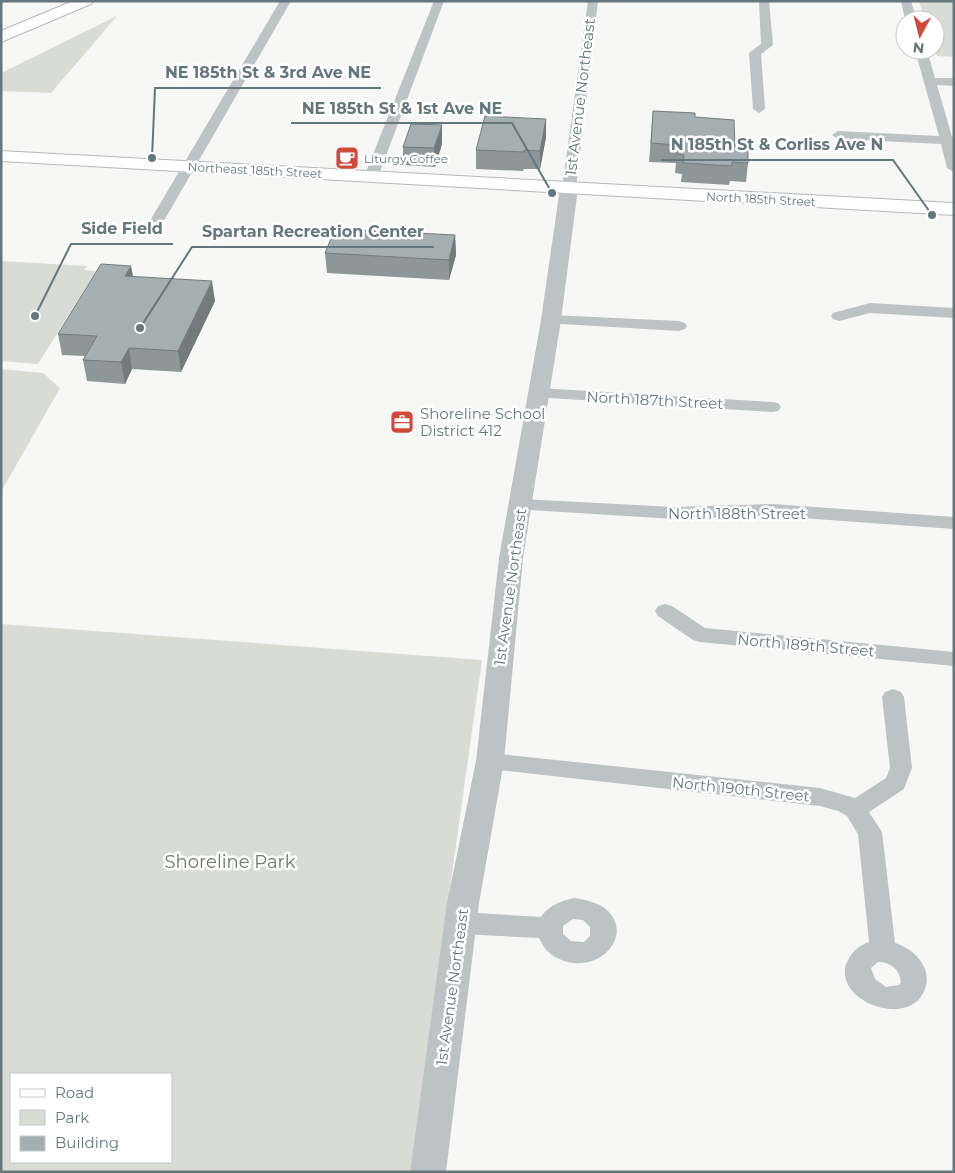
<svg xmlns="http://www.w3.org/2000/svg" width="955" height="1173" viewBox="0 0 955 1173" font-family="Montserrat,sans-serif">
  <rect width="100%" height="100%" fill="#f7f7f5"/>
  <g fill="#d8dcd4" fill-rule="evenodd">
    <polygon points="919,1 954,1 954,57 937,56 935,50 935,20 925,20"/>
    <polygon points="117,16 51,93 1,91 1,73"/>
    <polygon points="1,261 87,266 84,270 96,271 38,364 1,361"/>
    <polygon points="1,369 43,373 60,388 1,492"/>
    <path d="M1,624L482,660L410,1172H1ZM11,1074H171V1162H11Z"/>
  </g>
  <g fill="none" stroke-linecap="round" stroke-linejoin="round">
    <g stroke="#b2b8bb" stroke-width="2">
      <polygon id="secondary" points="1,151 954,203 954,215 1,161"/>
    </g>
    <g stroke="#b3b7b9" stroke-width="2">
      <polygon id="motorway" points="73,1 93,1 91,4 1,42 1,31"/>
    </g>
    <g fill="#bdc2c4" fill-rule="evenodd">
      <polygon points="280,1 291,1 165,219 163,222 153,222 151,219"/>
      <polygon points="434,1 444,1 378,177 376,180 366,180 364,177"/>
      <polygon points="588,1 598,1 576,188 569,192 562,188"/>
      <polygon points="759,1 769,1 773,45 761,54 765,109 759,113 753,109 749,53 761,44"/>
      <polygon points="901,1 911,1 917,20 905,20"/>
      <polygon points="915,50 927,50 935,78 954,78 954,86 937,85 952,137 954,137 954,172 947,168 941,144 838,139 832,135 838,131 939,136"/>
      <polygon points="870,303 954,308 954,318 870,313 839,321 833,319 831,316 833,313"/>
      <polygon points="551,315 679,321 685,323 687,326 685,329 679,331 545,323 543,320 545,317"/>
      <polygon points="539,388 772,402 778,403 781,407 778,411 772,412 533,397 531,393 533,389"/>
      <polygon points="521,499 674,507 773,504 954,517 954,529 773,516 674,519 514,509 512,505 514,501"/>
      <polygon points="665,604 672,606 705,628 954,652 954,666 700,642 693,640 658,616 655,611 658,606"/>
      <path d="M893,689L901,692L904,697L912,768L904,789L869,812L882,832L895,943C917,950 936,972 922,995C904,1025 841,1003 845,969C845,965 848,961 849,958C854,950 860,945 869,942L858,834L847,816L838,811L820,806L490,769L482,767L479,761L482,755L490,753L820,788L855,798L886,778L890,768L882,697L885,692ZM878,962C890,962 900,969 901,982L899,985L886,987L875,979L871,968Z"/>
      <path d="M574,898C585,900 598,902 607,910C634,936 600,973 564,961C551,956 545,951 539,938L461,934L452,930L448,923L452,916L461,912L541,917C549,905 561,901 574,898ZM573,919L583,920L590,927V936L584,942L571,941L563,934V926Z"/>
    </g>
    <polygon fill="#bdc2c4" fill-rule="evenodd" points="569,183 575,184 578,188 561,320 523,558 504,761 479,903 446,1172 410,1172 447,903 476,761 499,558 541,320 560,188 563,184"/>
    <use href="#secondary" fill="#fff" fill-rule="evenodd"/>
    <use href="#motorway" fill="#fff" fill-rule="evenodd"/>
  </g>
  <g fill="#8e9698">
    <polygon points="653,111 695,117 735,147 748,163 746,182 730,181 729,185 681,182 682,174 675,173 676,163 649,162"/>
    <polygon points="546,119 546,137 540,169 524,169 523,171 476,169 476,150"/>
    <polygon points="442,144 435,167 403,165 403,147"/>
    <polygon points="455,235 456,255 449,280 327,273 325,253"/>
    <polygon points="133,277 215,301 181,372 132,369 125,384 87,381 83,360 85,356 62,355 58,334"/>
  </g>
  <g fill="#747a7c">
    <polygon points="546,119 546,137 540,169 540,151"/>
    <polygon points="442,125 442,144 435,167 434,148"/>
    <polygon points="455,235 456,255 449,280 449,260"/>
    <polygon points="131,266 135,286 125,276"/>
    <polygon points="212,281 215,301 181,372 178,351"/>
    <polygon points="129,348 132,369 125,384 121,362"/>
  </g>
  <g fill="#a5aeb1" stroke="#747a7c">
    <polygon points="653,111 695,113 695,117 734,120 735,147 748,148 748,163 732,162 732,166 683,163 684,155 677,154 677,145 651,143"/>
    <polygon points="485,116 546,119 540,151 524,150 524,152 476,150"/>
    <polygon points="411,124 442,125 434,148 403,147"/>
    <polygon points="335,229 455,235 449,260 325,253"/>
    <polygon points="101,264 131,266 125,276 212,281 178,351 129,348 121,362 83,360 97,336 58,334"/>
  </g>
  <defs>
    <g id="cafe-square" transform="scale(1.25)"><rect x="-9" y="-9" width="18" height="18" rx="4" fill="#d1493b" stroke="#fff"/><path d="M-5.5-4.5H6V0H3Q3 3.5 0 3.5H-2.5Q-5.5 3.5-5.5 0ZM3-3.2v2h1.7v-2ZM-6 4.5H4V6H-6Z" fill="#fff"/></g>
    <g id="office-square" transform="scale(1.25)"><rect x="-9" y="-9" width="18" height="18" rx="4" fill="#d1493b" stroke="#fff"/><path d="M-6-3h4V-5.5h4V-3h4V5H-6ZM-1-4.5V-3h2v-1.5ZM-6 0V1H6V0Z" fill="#fff"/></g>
  </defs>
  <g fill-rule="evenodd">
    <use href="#cafe-square" x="347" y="158"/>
    <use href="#office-square" x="402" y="422"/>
  </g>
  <g text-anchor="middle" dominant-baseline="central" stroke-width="5" stroke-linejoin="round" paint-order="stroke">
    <g font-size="12" fill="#66767d" stroke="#fff" text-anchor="start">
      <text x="364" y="158">Liturgy Coffee</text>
    </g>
    <g font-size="12" fill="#66767d" stroke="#fff">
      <text transform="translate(255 170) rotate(3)">Northeast 185th Street</text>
      <text transform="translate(761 199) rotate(3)">North 185th Street</text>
    </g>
    <g font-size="15" fill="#66767d" stroke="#fff">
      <text transform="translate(580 97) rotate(-83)">1st Avenue Northeast</text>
      <text transform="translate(655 400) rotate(3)">North 187th Street</text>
      <text x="737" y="513">North 188th Street</text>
      <text transform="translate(510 587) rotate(-82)">1st Avenue Northeast</text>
      <text transform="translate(806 645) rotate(5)">North 189th Street</text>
      <text transform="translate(741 789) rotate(6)">North 190th Street</text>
      <text transform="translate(452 987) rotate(-82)">1st Avenue Northeast</text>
    </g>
    <g font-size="15" fill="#66767d" stroke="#fff" text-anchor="start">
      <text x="420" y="413">Shoreline School<tspan x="420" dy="17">District 412</tspan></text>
    </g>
    <g font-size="18" fill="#6e7a68" stroke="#fff">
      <text x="230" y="862">Shoreline Park</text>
    </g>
  </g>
  <path fill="none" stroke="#66767d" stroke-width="2" d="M152 158L155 88H381M552 193L512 123H291M932 215L893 160H661M35 316L71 244H173M140 328L192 247H434"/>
  <g fill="#66767d" stroke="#fff" stroke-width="2">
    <circle cx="152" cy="158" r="5"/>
    <circle cx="552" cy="193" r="5"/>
    <circle cx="932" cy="215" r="5"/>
    <circle cx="35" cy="316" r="5"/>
    <circle cx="140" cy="328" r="5"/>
  </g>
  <g font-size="16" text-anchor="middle" font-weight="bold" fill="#66767d" stroke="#fff" stroke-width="5" stroke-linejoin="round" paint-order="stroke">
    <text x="268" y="78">NE 185th St &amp; 3rd Ave NE</text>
    <text x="402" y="114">NE 185th St &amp; 1st Ave NE</text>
    <text x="777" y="150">N 185th St &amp; Corliss Ave N</text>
    <text x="122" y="234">Side Field</text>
    <text x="313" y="237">Spartan Recreation Center</text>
  </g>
  <rect width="955" height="1173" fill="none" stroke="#66767d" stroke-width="5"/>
  <rect x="10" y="1073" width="162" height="90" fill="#ffffff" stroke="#c2c8cb"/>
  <rect x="20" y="1089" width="25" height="8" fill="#ffffff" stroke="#c2c8cb"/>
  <text x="55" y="1098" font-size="15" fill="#66767d">Road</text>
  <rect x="20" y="1110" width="25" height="15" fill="#d8dcd4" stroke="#c2c8cb"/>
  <text x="55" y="1123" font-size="15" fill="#66767d">Park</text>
  <rect x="20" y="1136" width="25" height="15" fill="#a5aeb1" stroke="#c2c8cb"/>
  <text x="55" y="1148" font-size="15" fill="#66767d">Building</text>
  <g transform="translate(920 35) rotate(187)"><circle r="24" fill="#ffffff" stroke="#c2c8cb"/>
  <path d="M0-4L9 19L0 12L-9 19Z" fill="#d1493b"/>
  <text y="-8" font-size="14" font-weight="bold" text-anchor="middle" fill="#66767d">N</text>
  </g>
</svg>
